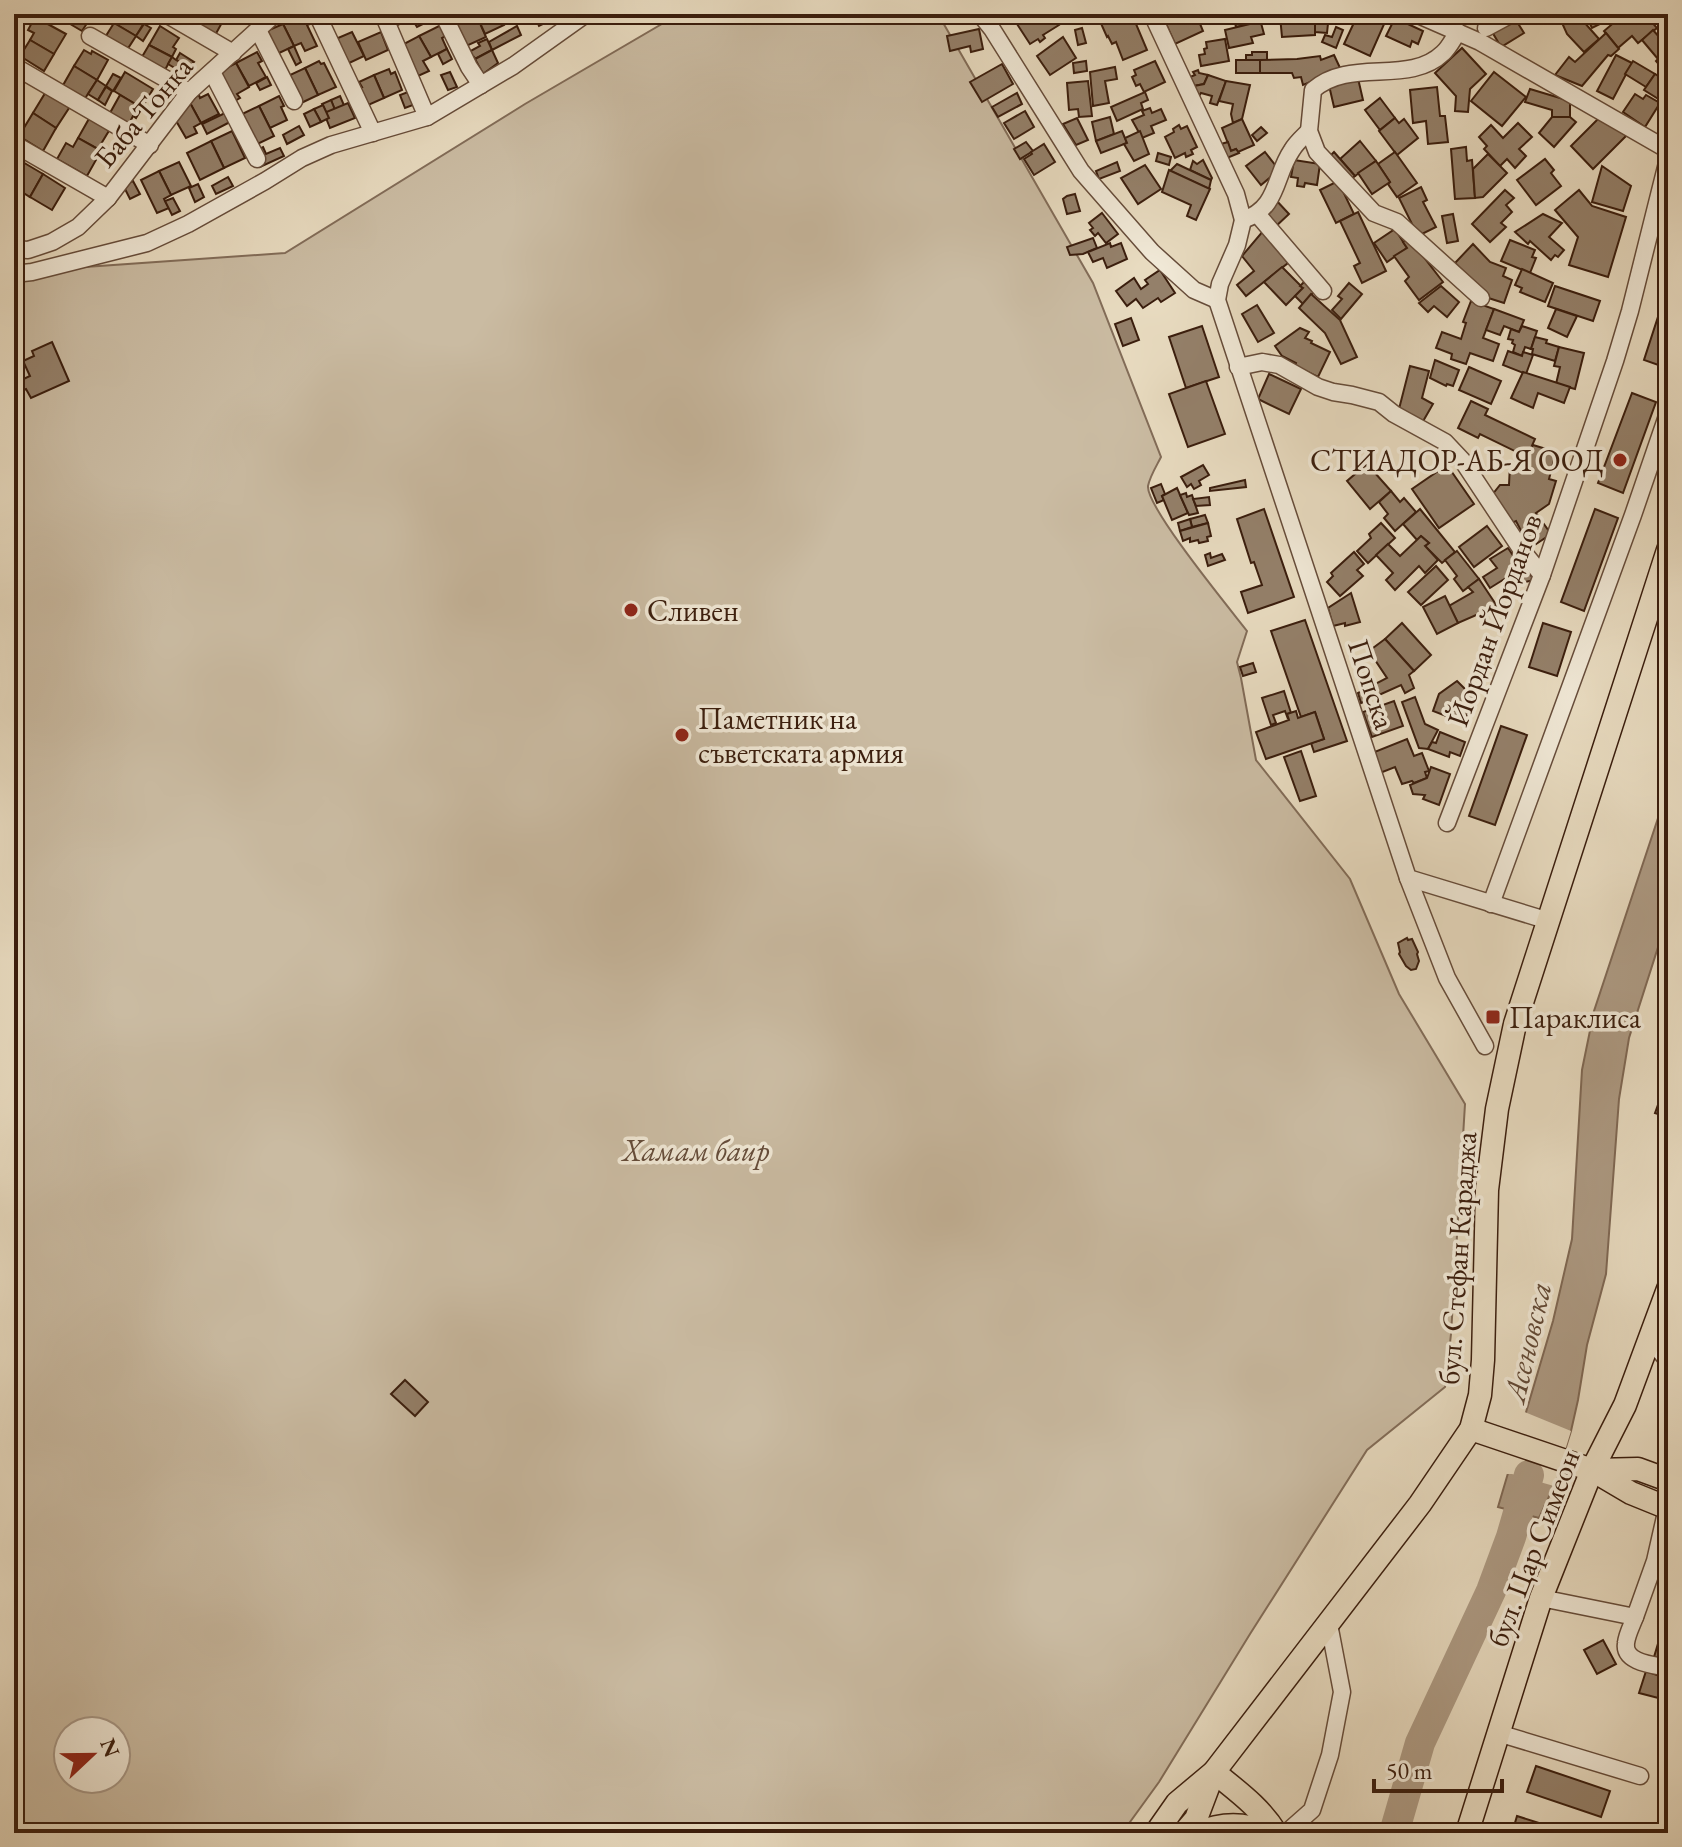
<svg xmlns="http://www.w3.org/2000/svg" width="1682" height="1847" viewBox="0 0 1682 1847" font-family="'EB Garamond',serif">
  <rect width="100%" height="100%" fill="#e8dbc0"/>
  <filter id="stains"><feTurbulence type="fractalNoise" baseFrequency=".0025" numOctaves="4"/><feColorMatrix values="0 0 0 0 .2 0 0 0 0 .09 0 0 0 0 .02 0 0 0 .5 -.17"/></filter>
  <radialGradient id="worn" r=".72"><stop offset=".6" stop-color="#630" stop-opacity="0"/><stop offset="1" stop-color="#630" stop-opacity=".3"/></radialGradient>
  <path fill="#cabba2" stroke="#826c58" stroke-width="2" fill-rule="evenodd" d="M679,14H938L1093,283L1161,457C1157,465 1150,476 1148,486C1146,507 1230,609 1247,631L1237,662L1241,678L1256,760L1350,879L1399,994L1465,1104L1451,1334L1445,1387L1367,1450L1250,1634L1159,1782L1122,1833H14V272L285,253L525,104ZM68,1731H116V1779H68Z"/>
  <polygon fill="#ad9a83" stroke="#7f6854" stroke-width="2" points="1668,788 1668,916 1629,1038 1619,1099 1606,1274 1587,1345 1578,1400 1571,1431 1554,1486 1539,1518 1498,1507 1553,1321 1572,1239 1582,1070 1594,1011"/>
  <polygon fill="#e8dbc0" points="1522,1411 1571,1431 1554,1486 1512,1474 1503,1474"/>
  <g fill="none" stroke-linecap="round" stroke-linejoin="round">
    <polyline stroke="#ad9a83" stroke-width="30" points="1394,1833 1420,1743 1491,1591 1511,1537 1529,1475"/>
  </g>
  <g fill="#94806a" stroke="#3a1d0d" stroke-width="2">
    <polygon points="59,14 93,14 82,31 60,18 62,15"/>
    <polygon points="119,14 141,14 147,18 136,36 114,23"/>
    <polygon points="179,14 215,14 224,19 213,39"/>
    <polygon points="299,14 305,14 310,24 307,25 317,46 305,51 301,43 294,46 283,24"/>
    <polygon points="387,14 409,14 411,19 393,27"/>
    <polygon points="409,14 431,14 433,19 417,27"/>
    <polygon points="467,14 476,14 486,37 464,47 452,21"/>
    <polygon points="476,14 499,14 504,25 485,34"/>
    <polygon points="534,14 563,14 539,26"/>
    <polygon points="1026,14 1052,14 1059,25 1043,35 1045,38 1040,42 1038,39 1030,44 1017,24 1024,19 1022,16"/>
    <polygon points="1099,14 1136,14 1140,22 1136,24 1147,50 1123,60 1116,42 1112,44 1108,36 1107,37 1099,19 1101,18"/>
    <polygon points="1187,14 1196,14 1203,31 1175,44 1166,24"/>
    <polygon points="1233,14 1274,14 1275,20 1236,27"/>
    <polygon points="1285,14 1315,14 1315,35 1282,37 1280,16 1285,16"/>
    <polygon points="1315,14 1329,14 1327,33 1315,32"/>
    <polygon points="1358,14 1367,14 1385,22 1370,56 1344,44"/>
    <polygon points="1558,14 1580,14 1583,21 1599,39 1584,52 1567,34"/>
    <polygon points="1585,14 1620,14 1592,28"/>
    <polygon points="1624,14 1645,14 1657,28 1638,43 1632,36 1618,48 1604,31"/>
    <polygon points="35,17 66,34 54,54 30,40 34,33 28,30"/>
    <polygon points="1514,17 1524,33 1501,47 1491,30"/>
    <polygon points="1395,18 1423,31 1418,44 1412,41 1410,47 1386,36"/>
    <polygon points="114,23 136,36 125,53 104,39"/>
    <polygon points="1254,23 1261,23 1264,34 1251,37 1253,43 1229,48 1225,30"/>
    <polygon points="144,24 151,28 143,41 136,36"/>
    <polygon points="283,24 294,46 277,54 262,33"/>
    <polygon points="441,25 446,36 442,38 447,49 431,57 419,36"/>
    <polygon points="160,26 179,38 173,47 176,49 172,57 149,45"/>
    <polygon points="517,26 521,35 492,50 489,42"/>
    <polygon points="1336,27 1343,30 1336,48 1322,42 1325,35 1332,37"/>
    <polygon points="1082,28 1086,43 1078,45 1075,30"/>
    <polygon points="979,29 983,49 971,52 970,46 950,51 947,36"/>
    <polygon points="1653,30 1668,47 1667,74 1656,61 1658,59 1642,40"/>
    <polygon points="352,32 364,56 345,65 331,41"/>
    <polygon points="381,32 388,50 366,60 358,42"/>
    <polygon points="1606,33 1619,49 1611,56 1608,55 1582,86 1555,75 1569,57 1575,62"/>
    <polygon points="419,36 431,57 423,61 429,71 418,76 407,54 400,46"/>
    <polygon points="1063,37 1076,58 1050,75 1037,56"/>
    <polygon points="487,39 492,50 475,59 474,57 470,59 467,53 480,46 478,43"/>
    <polygon points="1225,39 1229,61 1201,66 1199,55 1205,54 1204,49 1207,48 1206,42"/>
    <polygon points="30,40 54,54 44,71 20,56"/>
    <polygon points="149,45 172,57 159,81 136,67"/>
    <polygon points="294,46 301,62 296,65 288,49"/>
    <polygon points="1462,48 1486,74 1470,89 1468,112 1455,111 1456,96 1435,73"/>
    <polygon points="447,49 452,59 443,64 438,54"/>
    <polygon points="84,50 91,54 92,51 108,60 97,80 74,66"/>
    <polygon points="492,50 498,63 483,74 475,59"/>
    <polygon points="257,52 262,61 258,63 266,77 249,86 236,63"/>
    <polygon points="1252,52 1267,52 1267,60 1246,60 1246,55 1252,55"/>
    <polygon points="180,53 194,62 189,67 176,60"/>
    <polygon points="1334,55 1341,70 1303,85 1301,77 1294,78 1292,73 1260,73 1260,60 1297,59 1320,56 1321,60"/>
    <polygon points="1616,55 1632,63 1613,99 1597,91"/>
    <polygon points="172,57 176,60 189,67 183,73 168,64"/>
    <rect x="1236" y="60" width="24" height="13"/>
    <polygon points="319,61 321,64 324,63 336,87 318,95 305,68"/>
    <polygon points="1086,61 1087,71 1074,73 1073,63"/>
    <polygon points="1155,61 1165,82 1144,92 1140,84 1136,86 1132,77 1136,75 1134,70"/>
    <polygon points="1633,61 1655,74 1646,87 1625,74"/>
    <polygon points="236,63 249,87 237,94 240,98 233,102 215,74"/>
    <polygon points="1002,64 1013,84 982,102 970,82"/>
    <polygon points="74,66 97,80 84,100 62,87"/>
    <polygon points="1115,67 1117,79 1105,81 1109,103 1093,106 1090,72"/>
    <polygon points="305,68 318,95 299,104 290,75"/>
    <polygon points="389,69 391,74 395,72 402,90 384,98 374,75"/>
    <polygon points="1198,70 1199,73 1208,75 1204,84 1194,86 1190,77 1195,75 1193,72"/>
    <polygon points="125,72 153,89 142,108 114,91"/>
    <polygon points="450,72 457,87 448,90 441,75"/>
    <polygon points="1494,72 1526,97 1502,126 1471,101"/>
    <polygon points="113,74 121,78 113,91 106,86"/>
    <polygon points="1357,74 1363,100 1334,107 1328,81"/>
    <polygon points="1655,74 1668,82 1668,105 1644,90"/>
    <polygon points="374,75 384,98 366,106 358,88 362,87 359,82"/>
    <polygon points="1208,75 1226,81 1217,105 1210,103 1212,96 1201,93 1199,96 1194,86 1204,84"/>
    <polygon points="267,77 271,85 260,90 256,83"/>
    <polygon points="97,80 106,86 98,100 88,94"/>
    <polygon points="1088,81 1092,116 1079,117 1078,109 1069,110 1067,83"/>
    <polygon points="1226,81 1250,85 1242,119 1233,123 1231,114 1233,104 1219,101"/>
    <polygon points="106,87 112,91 105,105 98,100"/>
    <polygon points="1437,87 1440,116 1445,116 1448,142 1428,144 1426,121 1413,123 1410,90"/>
    <polygon points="1530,89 1570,101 1570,117 1552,117 1552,110 1525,102"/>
    <polygon points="47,90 71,105 56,128 33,113"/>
    <polygon points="408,92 413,105 405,108 400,95"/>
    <polygon points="1145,92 1148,100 1141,103 1143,109 1117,121 1111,107"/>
    <polygon points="1017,93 1022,104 998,117 992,107"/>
    <polygon points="208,94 219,114 201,123 189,101 199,95 200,98"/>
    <polygon points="1635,94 1643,99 1646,95 1660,103 1645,127 1623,112"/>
    <polygon points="120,95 142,108 136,118 133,116 129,124 110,113"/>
    <polygon points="279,96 284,106 281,107 287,120 270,128 259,106"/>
    <polygon points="340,96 346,110 337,115 331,100"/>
    <polygon points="1380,98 1395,118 1380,130 1365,110"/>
    <polygon points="331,100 337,115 329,118 322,104"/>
    <polygon points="189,101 201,123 194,127 197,133 186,138 175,119"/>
    <polygon points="348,103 355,118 330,128 324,113"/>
    <polygon points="323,105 329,118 321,122 314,109"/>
    <polygon points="259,106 274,136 253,146 238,116"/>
    <polygon points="1150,108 1152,113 1161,109 1166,120 1151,126 1154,133 1142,138 1132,120 1144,115 1142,111"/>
    <polygon points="314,109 321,122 310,127 304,114"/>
    <polygon points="1025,111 1034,127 1014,139 1004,123"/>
    <polygon points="33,113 56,128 43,151 19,136"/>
    <polygon points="225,113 230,122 207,134 202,124"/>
    <polygon points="90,117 110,129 98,149 78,138"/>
    <polygon points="1110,117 1114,134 1096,141 1092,122"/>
    <polygon points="1552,117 1570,117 1576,122 1554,147 1539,133"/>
    <polygon points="1077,118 1088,140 1076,145 1063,124"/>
    <polygon points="1395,118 1399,123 1404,119 1418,138 1397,155 1379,131"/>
    <polygon points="1242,119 1254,145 1238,152 1236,149 1231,151 1222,128"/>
    <polygon points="1598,119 1628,134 1593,169 1571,146"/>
    <polygon points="1518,123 1532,137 1519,149 1526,156 1515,168 1507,159 1500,166 1484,149 1487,146 1479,137 1491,125 1503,138"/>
    <polygon points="1179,125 1181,129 1187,126 1197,147 1191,150 1193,154 1186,157 1185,153 1175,158 1165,137 1174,132 1173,129"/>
    <polygon points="299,126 304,135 287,144 283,135"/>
    <polygon points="1261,127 1267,133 1257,141 1252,135"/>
    <polygon points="232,131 245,158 224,168 211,141"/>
    <polygon points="1122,131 1127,143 1101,153 1096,141"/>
    <polygon points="1140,131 1149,154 1134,161 1124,144 1127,143 1125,138"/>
    <polygon points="78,138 101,151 87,176 57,159 66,143 73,147"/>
    <polygon points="211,141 224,168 200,180 187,153"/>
    <polygon points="1360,141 1376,161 1355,176 1340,159"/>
    <polygon points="1026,142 1033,151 1020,159 1014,149"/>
    <polygon points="1228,142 1231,151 1236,149 1239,153 1227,158 1221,144"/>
    <polygon points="1044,144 1055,162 1034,175 1024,159 1032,154 1031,152"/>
    <polygon points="263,147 266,154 280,148 284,156 260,167 253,152"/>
    <polygon points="1466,147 1467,161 1472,160 1475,198 1455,199 1451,149"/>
    <polygon points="1265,152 1279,170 1261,185 1246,166"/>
    <polygon points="1334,152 1355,176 1347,182 1327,159"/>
    <polygon points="1395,152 1417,183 1397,197 1388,184 1390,182 1378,164"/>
    <polygon points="1158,153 1171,157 1169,165 1156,161"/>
    <polygon points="1488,154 1507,173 1483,197 1475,198 1473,169"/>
    <polygon points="1545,159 1554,170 1551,173 1561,186 1536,205 1517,180"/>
    <polygon points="1203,160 1212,178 1211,180 1190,170 1193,161 1197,164"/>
    <polygon points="1294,160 1320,164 1317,185 1305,183 1304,187 1297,186 1298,178 1291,177"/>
    <polygon points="21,161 43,174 30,197 14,187 14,173"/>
    <polygon points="1376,161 1390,182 1372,194 1358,173"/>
    <polygon points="179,162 191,186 171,195 159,171"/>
    <polygon points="1117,162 1120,171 1099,179 1096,171"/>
    <polygon points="1177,164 1211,180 1209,189 1170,171"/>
    <polygon points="1145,165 1161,189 1138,204 1121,178"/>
    <polygon points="1602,166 1631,186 1623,211 1592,202"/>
    <polygon points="1169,170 1210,189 1196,220 1187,216 1191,205 1162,192"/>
    <polygon points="159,171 171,195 164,199 169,208 157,213 141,180"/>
    <polygon points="43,174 65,188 52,210 30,197"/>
    <polygon points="228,177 233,186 216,194 212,186"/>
    <polygon points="133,181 140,194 130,199 123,185"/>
    <polygon points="1338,181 1354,214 1336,223 1320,190"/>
    <polygon points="198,184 204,197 195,202 189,188"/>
    <polygon points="1421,187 1427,200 1423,202 1436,227 1418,236 1399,198"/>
    <polygon points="1505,190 1514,198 1506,205 1512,212 1501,223 1506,227 1490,242 1472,224"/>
    <polygon points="1579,190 1592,206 1626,217 1608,277 1569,265 1578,237 1555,210"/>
    <polygon points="1075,194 1080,211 1067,214 1063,199 1067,196"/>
    <polygon points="173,198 180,211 172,215 165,201"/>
    <polygon points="1275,199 1289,214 1274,228 1264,218"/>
    <polygon points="1358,212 1386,271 1362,283 1354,266 1360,263 1340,221"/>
    <polygon points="1102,213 1118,234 1106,243 1098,233 1095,236 1090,230 1093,228 1089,223"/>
    <polygon points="1453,214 1458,241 1447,243 1442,216"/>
    <polygon points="1543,214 1562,223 1549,237 1564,250 1558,257 1555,255 1551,260 1530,241 1528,244 1515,232"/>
    <polygon points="1395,229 1407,248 1387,262 1374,243"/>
    <polygon points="1263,231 1288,263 1246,296 1237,285 1254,271 1242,256"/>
    <polygon points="1093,238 1097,248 1083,254 1070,255 1067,247"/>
    <polygon points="1409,238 1443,282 1419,300 1405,281 1409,277 1394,256 1407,248 1403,242"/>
    <polygon points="1510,240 1535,250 1532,257 1536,258 1530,273 1501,261"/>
    <polygon points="1668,242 1668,274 1659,271"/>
    <polygon points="1110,243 1111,247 1121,243 1127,259 1107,268 1103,258 1093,262 1088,252"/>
    <polygon points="1473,244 1490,262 1506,268 1503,276 1512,280 1504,303 1479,295 1481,289 1455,263"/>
    <polygon points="1282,267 1303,288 1286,305 1264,282"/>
    <polygon points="1522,269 1553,283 1545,302 1520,292 1522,288 1515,285"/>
    <polygon points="1160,270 1175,293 1161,302 1158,298 1143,308 1136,299 1127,306 1116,291 1134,278 1141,289 1148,284 1145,280"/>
    <polygon points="1304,282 1314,292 1303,304 1295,296 1303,288 1300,286"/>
    <polygon points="1349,283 1362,294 1341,319 1332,310 1342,299 1338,296"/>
    <polygon points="1441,286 1459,302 1447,317 1434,306 1428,312 1419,303"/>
    <polygon points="1555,286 1600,301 1593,321 1548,306"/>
    <polygon points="1668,286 1668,356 1664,367 1644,360"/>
    <polygon points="1311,294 1340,320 1357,357 1341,364 1325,333 1299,308"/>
    <polygon points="1471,301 1494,309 1483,338 1499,344 1493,361 1470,353 1466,364 1451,359 1452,354 1436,348 1442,332 1461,339 1466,323 1463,322"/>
    <polygon points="1257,305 1274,333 1258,342 1242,314"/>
    <polygon points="1494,309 1524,320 1519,332 1504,326 1500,335 1486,330"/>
    <polygon points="1556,309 1577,316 1567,337 1548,328"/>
    <polygon points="1131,318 1139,340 1123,346 1115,324"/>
    <polygon points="1202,326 1219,377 1186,388 1169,337"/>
    <polygon points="1522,326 1537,331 1531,349 1525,347 1522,356 1513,352 1515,345 1512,343 1513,340 1508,339 1511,329 1519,332"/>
    <polygon points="1300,328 1309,332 1305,338 1312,341 1311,343 1330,352 1318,377 1295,366 1296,363 1282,356 1275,346"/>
    <polygon points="1535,337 1547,340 1546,343 1559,347 1555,361 1532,354 1533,349 1531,349"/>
    <polygon points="52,342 69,381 31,398 26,389 21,391 17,382 30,376 23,361 34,356 32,351"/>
    <polygon points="1559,347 1584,353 1575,389 1556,384 1560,367 1554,366"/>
    <polygon points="1508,351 1522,356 1523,352 1533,355 1526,374 1503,365"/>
    <polygon points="1435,360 1459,370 1453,386 1447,384 1446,386 1430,378"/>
    <polygon points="1410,366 1429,371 1422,398 1433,404 1422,423 1399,409"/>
    <polygon points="1469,367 1501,381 1491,404 1459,390"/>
    <polygon points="1523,372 1570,387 1564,403 1538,393 1533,408 1511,398"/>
    <polygon points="1269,374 1301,389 1289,414 1258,399"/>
    <polygon points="1206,381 1225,434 1188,447 1169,394"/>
    <polygon points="1632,393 1656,402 1623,493 1598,483"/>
    <polygon points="1471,401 1488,409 1485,415 1535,439 1527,457 1480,434 1478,438 1458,428"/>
    <polygon points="1533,445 1556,452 1549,479 1556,481 1549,504 1536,513 1551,534 1530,548 1516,521 1512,523 1492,495 1500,485 1509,485 1510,464 1517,466 1522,455 1527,457"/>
    <polygon points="1367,464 1391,491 1370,509 1347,481"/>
    <polygon points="1203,465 1209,475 1199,481 1201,485 1194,489 1191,484 1187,487 1181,477"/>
    <polygon points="1447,465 1474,504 1439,528 1412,489"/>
    <polygon points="1245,480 1246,487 1210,491 1210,488"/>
    <polygon points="1161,484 1165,494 1162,496 1164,500 1157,503 1151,488"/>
    <polygon points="1177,488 1188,513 1172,520 1162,496"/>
    <polygon points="1391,491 1400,502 1404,498 1416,512 1395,531 1384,518 1388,514 1379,502"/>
    <polygon points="1186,493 1187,497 1192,495 1198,513 1189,515 1180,495"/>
    <polygon points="1209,497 1210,505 1196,506 1193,499"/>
    <polygon points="1264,509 1294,597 1248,613 1241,592 1262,585 1254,562 1251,563 1237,519"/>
    <polygon points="1420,509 1455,552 1442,563 1425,546 1429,543 1421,536 1417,540 1403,524"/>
    <polygon points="1595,509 1618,518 1584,611 1561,602"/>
    <polygon points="1205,515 1208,523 1192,527 1190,519"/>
    <polygon points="1190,519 1192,527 1180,531 1178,523"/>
    <polygon points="1208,523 1211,536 1207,537 1208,541 1199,543 1198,540 1190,542 1190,538 1183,541 1180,531"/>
    <polygon points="1381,523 1395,538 1368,563 1357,551 1371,538 1369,534"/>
    <polygon points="1487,526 1502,546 1474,567 1459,547"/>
    <polygon points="1421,536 1429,543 1425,546 1438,560 1425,573 1419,566 1395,590 1386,580 1393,573 1376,555 1388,544 1400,556"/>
    <polygon points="1508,548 1512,554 1515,551 1534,580 1511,585 1506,578 1490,588 1483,577 1497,568 1490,559"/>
    <polygon points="1457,551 1479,579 1463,591 1454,579 1457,576 1445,560"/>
    <polygon points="1354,552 1364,564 1357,570 1363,576 1340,596 1327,582 1333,576 1331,573"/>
    <polygon points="1210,553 1211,558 1222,554 1225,560 1208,566 1205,555"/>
    <polygon points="1436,566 1448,580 1421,605 1408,592"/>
    <polygon points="1479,579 1497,606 1458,623 1449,606 1473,592 1468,587"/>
    <polygon points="1351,593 1360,622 1345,626 1345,623 1333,626 1328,608"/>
    <polygon points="1445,596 1458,623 1437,634 1423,607"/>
    <polygon points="1305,620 1347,741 1314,752 1311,743 1324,739 1315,712 1301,717 1271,631"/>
    <polygon points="1402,623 1431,655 1414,671 1385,639"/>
    <polygon points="1543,623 1571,632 1557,676 1529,667"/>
    <polygon points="1385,639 1414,671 1409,675 1414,688 1405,693 1401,685 1361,703 1358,693 1387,678 1369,651"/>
    <polygon points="1253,663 1256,672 1243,676 1240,667"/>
    <polygon points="1457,681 1474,698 1464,723 1433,711 1439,694"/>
    <polygon points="1284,691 1291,713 1287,714 1288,719 1285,711 1273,715 1276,723 1271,725 1262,698"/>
    <polygon points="1415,697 1425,724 1438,730 1428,749 1419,748 1402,702"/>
    <polygon points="1394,701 1403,726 1372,737 1363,712"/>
    <polygon points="1296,711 1298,718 1315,712 1324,739 1266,759 1256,732 1289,720 1287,714"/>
    <polygon points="1501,726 1527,735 1495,825 1469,816"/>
    <polygon points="1440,732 1465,742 1460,756 1450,752 1449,757 1428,749 1432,742 1436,743"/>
    <polygon points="1407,739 1414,756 1422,753 1429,771 1425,772 1427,778 1414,783 1412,781 1402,784 1395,767 1380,773 1372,753"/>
    <polygon points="1301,751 1316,796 1300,801 1284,757"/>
    <polygon points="1431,767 1450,774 1439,805 1423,799 1425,795 1413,794 1410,785 1427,778"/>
    <polygon points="1407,938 1408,940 1412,939 1418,952 1417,954 1419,961 1416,969 1411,970 1406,966 1399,954 1400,952 1398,943"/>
    <polygon points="1663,1091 1668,1093 1668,1117 1655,1113"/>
    <polygon points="405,1380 428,1402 415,1416 391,1394"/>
    <polygon points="1668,1610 1668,1661 1654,1657"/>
    <polygon points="1603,1640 1616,1664 1597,1674 1584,1650"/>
    <polygon points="1646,1671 1668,1679 1666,1700 1639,1693"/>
    <polygon points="1536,1766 1610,1791 1601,1817 1527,1792"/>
    <polygon points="1517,1816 1542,1824 1540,1833 1512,1833"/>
  </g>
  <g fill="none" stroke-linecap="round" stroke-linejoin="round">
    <g stroke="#664c3a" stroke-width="19">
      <g id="minor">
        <polyline points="166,14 233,53"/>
        <polyline points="317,14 373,133"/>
        <polyline points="383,14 427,117"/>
        <polyline points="443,14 469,67 481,85"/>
        <polyline points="980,14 992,29 1081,171 1152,252 1194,290 1217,300"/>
        <polyline points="1152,14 1236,194 1243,220 1237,245 1220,284 1217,300 1408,878 1549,921"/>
        <polyline points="1416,14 1480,42 1668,150"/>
        <polyline points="1486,28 1512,14"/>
        <polyline points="258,30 294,101"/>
        <path d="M1458,32C1453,39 1449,48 1443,53C1409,86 1350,57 1313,90L1309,131L1317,152L1374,213L1397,222L1481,298"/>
        <polyline points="90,36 189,92"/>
        <polyline points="14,66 150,145"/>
        <polyline points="212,72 257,159"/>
        <polyline points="14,144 108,198"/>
        <polyline points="1258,215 1323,291"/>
        <path d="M1243,220C1279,208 1274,176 1292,150C1296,143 1303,137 1309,131"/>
        <polyline points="14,249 28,250 52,242 78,227 108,198 189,92 275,14"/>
        <polyline points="14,274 32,272 147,243 188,224 265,181 302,158 331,145 427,117 513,66 586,14"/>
        <polyline points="1238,367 1262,362 1279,365 1318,387 1333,392 1352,395 1379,402 1394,414 1445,442 1462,460 1521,549 1542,575"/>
        <polyline points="1447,823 1542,575 1615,361 1630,311 1668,159"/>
        <polyline points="1408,878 1447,978 1485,1046"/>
        <polyline points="1491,904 1633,515 1668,413"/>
        <polyline points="1650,1339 1668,1361"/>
        <polyline points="1541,1598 1635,1617 1655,1561 1667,1508"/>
        <path d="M1635,1617C1632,1625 1627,1634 1626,1643C1623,1663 1654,1665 1668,1668"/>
        <polyline points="1498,1733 1640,1776"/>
        <polyline points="1286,1833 1312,1810 1330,1755 1342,1692 1329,1624"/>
      </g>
    </g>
    <g stroke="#3a1d0d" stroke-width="25">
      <g id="major">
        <polyline points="1471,1429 1592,1470 1631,1493 1668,1508"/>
        <polyline points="1594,1470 1638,1469 1668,1480"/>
        <path d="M1214,1772C1237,1791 1260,1807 1276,1833"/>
        <polyline points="1156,1833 1177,1803 1214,1772 1420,1504 1471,1429 1480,1395 1483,1360 1487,1190 1497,1109 1515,1024 1668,550"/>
        <polyline points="1184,1833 1196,1819 1213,1774"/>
        <path d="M1197,1833C1221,1823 1244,1822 1267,1833"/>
        <polyline points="1467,1833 1541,1598 1592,1470 1625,1405 1668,1289"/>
      </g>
    </g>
    <use href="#minor" stroke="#f0e8d6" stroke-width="16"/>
    <use href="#major" stroke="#e8dbc0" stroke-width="22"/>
  </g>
  <g fill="#8f2418" stroke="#f0e8d6" stroke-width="3">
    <circle cx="1620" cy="460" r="8"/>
    <circle cx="631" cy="610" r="8"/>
    <circle cx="682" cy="735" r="8"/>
    <rect x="1485" y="1009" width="16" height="16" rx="4"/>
  </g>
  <g text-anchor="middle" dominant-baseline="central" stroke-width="7" stroke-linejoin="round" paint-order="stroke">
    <g font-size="30" fill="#3a1d0d" stroke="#f0e8d6">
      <text transform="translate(143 112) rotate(-50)">Баба Тонка</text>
      <text transform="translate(1494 620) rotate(-70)">Йордан Йорданов</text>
      <text transform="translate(1372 684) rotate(72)">Попска</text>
      <text transform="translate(1457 1258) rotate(-86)">бул. Стефан Караджа</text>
      <text transform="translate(1533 1548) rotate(-69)">бул. Цар Симеон</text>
    </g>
    <g font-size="30" fill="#3a1d0d" stroke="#f0e8d6" text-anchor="start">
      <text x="1604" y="460" text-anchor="end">СТИАДОР-АБ-Я ООД</text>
      <text x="647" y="610">Сливен</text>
      <text x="698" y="718">Паметник на<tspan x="698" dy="34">съветската армия</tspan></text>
      <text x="1509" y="1017">Параклиса</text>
    </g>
    <g font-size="30" font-style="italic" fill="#654c3a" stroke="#f0e8d6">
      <text x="696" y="1150">Хамам баир</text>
    </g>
    <g font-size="32" font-style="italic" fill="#624936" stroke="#f0e8d6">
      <text transform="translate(1527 1342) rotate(-77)">Асеновска</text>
    </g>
  </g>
  <rect width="1682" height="1847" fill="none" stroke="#e8dbc0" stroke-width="48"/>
  <rect x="16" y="16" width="1650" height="1815" fill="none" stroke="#3a1d0d" stroke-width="4"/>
  <rect x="24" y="24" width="1634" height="1799" fill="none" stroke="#3a1d0d" stroke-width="2"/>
  <g transform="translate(92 1755) rotate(68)"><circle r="38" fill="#f0e8d6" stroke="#a79786" stroke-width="2"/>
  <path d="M0-6L14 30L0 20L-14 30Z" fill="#8f2418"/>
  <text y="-12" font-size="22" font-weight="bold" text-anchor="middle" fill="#3a1d0d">N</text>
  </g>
  <path d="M1374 1779v12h128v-12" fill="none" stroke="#3a1d0d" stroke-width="4"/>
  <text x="1386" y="1779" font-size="24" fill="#3a1d0d" stroke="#f0e8d6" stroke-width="6" paint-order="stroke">50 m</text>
  <rect width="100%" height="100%" filter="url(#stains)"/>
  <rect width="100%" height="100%" fill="url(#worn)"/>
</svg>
